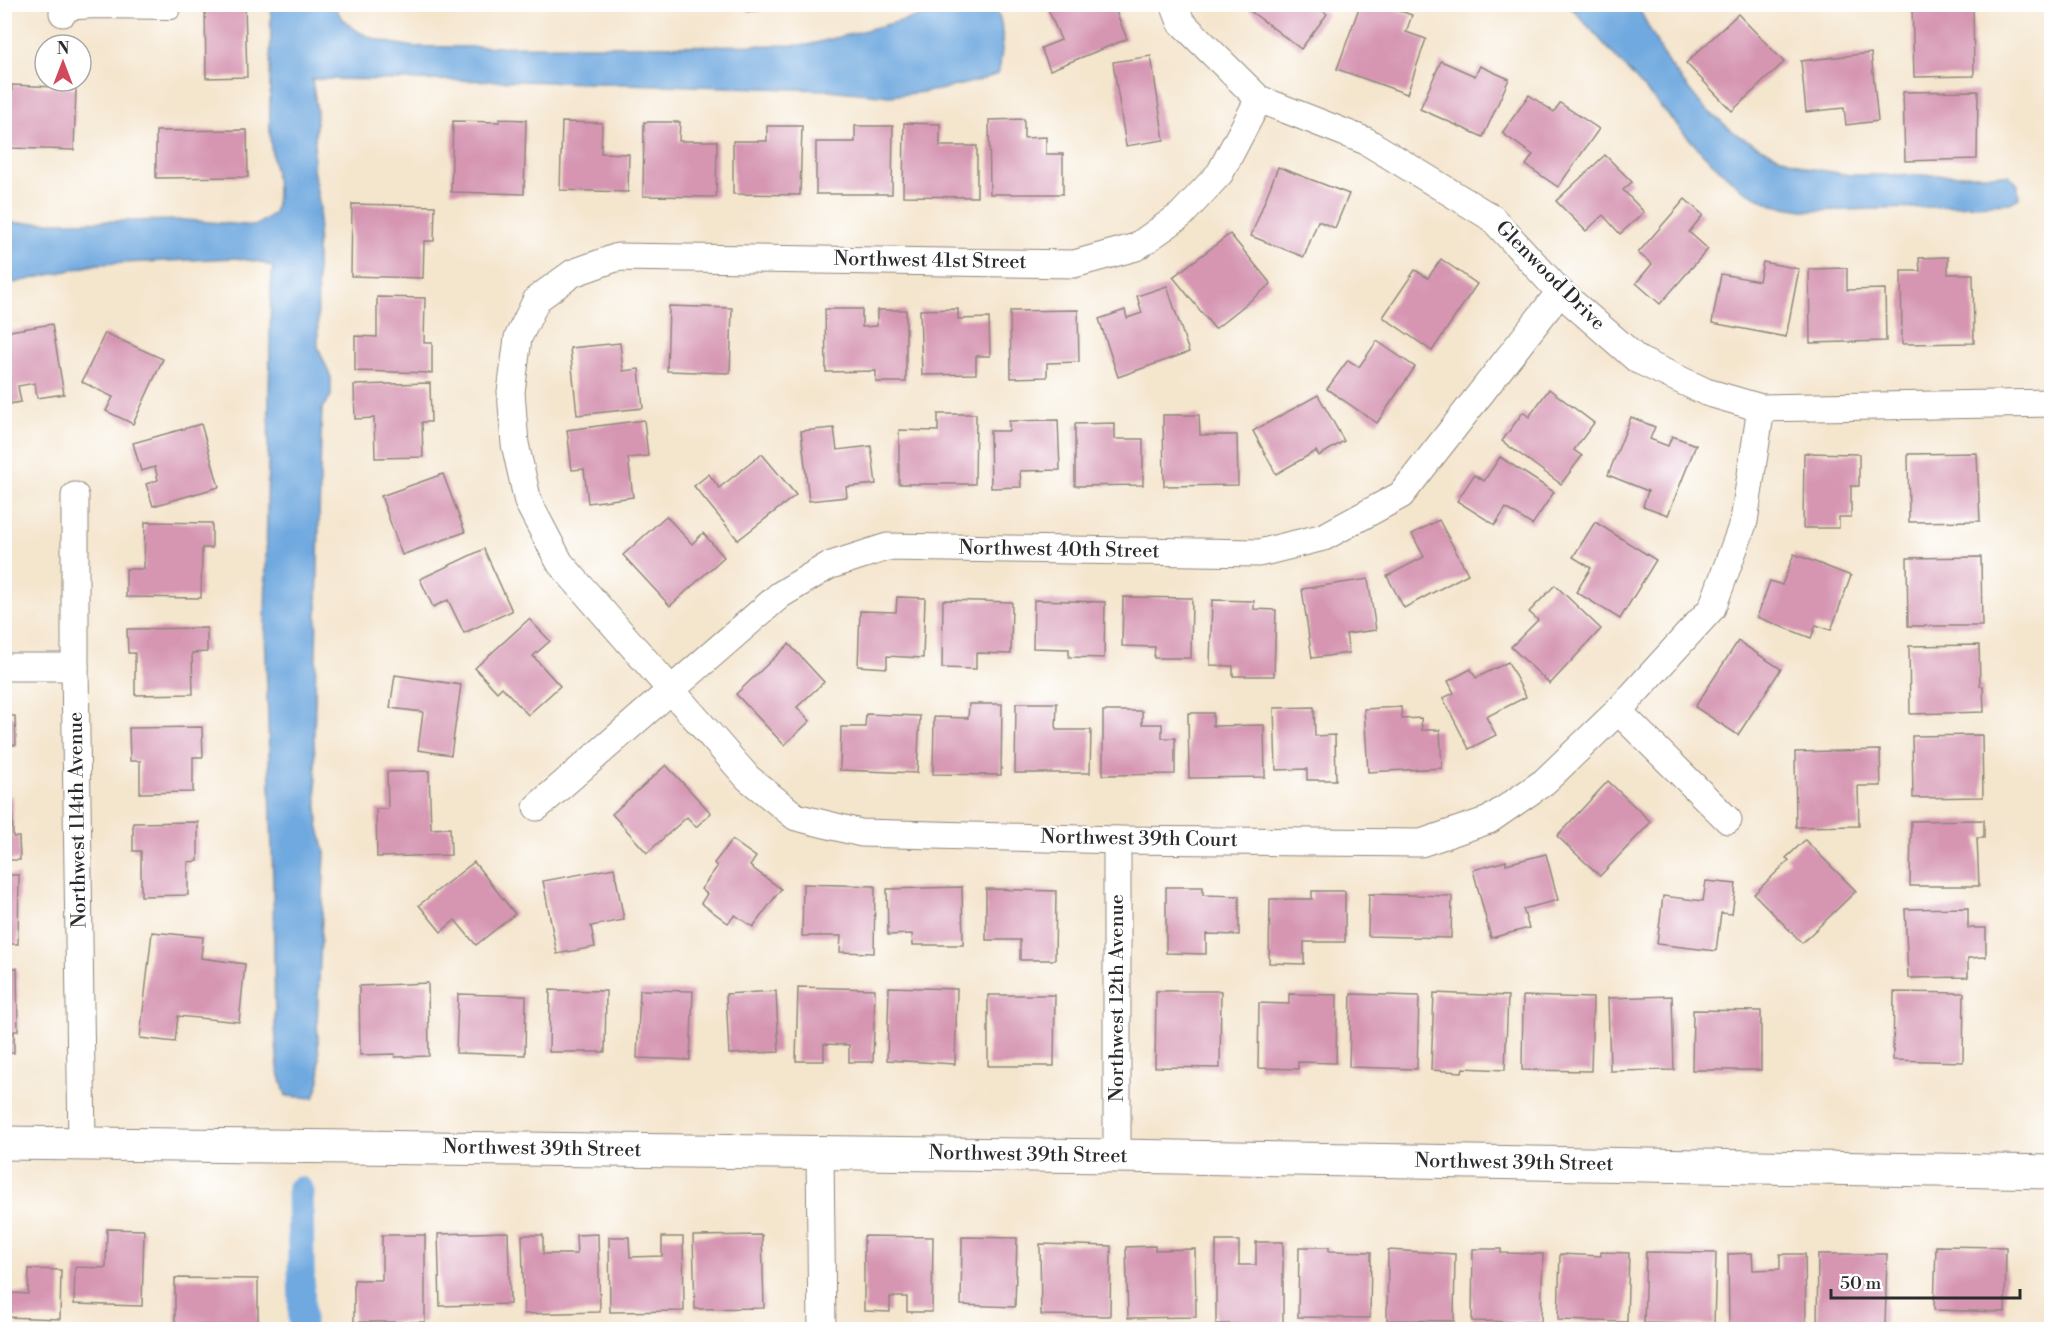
<svg xmlns="http://www.w3.org/2000/svg" width="2056" height="1334" viewBox="0 0 2056 1334" font-family="'Libre Bodoni',serif">
  <rect width="100%" height="100%" fill="#fff"/>
  <filter id="ink" filterUnits="userSpaceOnUse"><feTurbulence type="fractalNoise" baseFrequency=".0167" numOctaves="2"/><feDisplacementMap in="SourceGraphic" scale="12" xChannelSelector="R" yChannelSelector="G"/><feConvolveMatrix kernelMatrix="1 2 1 2 8 2 1 2 1" color-interpolation-filters="sRGB"/></filter>
  <filter id="wash" filterUnits="userSpaceOnUse"><feTurbulence type="fractalNoise" baseFrequency=".008" numOctaves="4" result="noise"/><feDisplacementMap in="SourceGraphic" scale="24" xChannelSelector="R" yChannelSelector="G"/><feGaussianBlur stdDeviation="1.35" result="paint"/><feColorMatrix in="noise" values="0 0 0 0 0 0 0 0 0 0 0 0 0 0 0 0 0 1.4 0 .05"/><feComposite in="paint" operator="in"/></filter>
  <g filter="url(#wash)">
    <rect width="100%" height="100%" fill="#f4e5cd"/>
    <g fill="#6fa9df" stroke="#4d6a85" stroke-width="1.5">
      <path d="M271,5H334C349,37 384,43 416,47L808,45L963,5C973,4 984,3 993,8C1007,17 1002,59 998,74L977,81L939,90L890,96L828,90L521,81L312,79L317,111L313,169L320,208L317,250L318,347L331,378V396L322,408L321,432L314,741L318,824L325,853L317,1022L320,1080L314,1098L286,1096L278,1069L275,1027L273,881L265,627L271,286L273,267L260,262L235,258L98,264L4,285L5,223L186,220L255,226L274,213C282,187 271,161 270,135C269,91 271,48 271,5Z"/>
      <polygon points="1569,5 1637,5 1666,60 1703,107 1739,136 1774,154 1808,168 1850,175 2009,175 2018,185 2019,198 2010,203 1911,208 1809,211 1773,205 1741,189 1704,155"/>
    </g>
    <g fill="none" stroke-linecap="round" stroke-linejoin="round">
      <polyline stroke="#6fa9df" stroke-width="27" points="300,1190 302,1330"/>
    </g>
    <g id="blocks">
      <g fill="#d696b2">
        <polygon points="205,4 245,4 247,77 206,78"/>
        <polygon points="747,4 782,4 782,7 748,12"/>
        <polygon points="1046,4 1113,4 1127,39 1050,70 1041,48 1061,40"/>
        <polygon points="1253,4 1315,4 1327,14 1301,49 1249,10"/>
        <polygon points="1912,4 1973,4 1974,76 1914,77"/>
        <polygon points="1360,5 1382,5 1412,15 1406,32 1426,39 1407,94 1337,69"/>
        <polygon points="1738,14 1784,62 1732,111 1686,63"/>
        <polygon points="1871,53 1878,121 1846,125 1844,108 1806,112 1801,61"/>
        <polygon points="1151,56 1164,140 1126,146 1113,62"/>
        <polygon points="1441,61 1475,76 1480,66 1509,79 1483,137 1420,109"/>
        <polygon points="12,85 76,88 74,150 10,148"/>
        <polygon points="1978,91 1977,159 1905,161 1903,92"/>
        <polygon points="1529,95 1554,112 1560,103 1599,129 1558,187 1526,165 1533,155 1502,133"/>
        <polygon points="500,119 526,120 524,194 451,192 453,121 499,122"/>
        <polygon points="1024,119 1024,138 1046,137 1046,154 1063,154 1063,194 990,194 989,120"/>
        <polygon points="562,122 602,123 601,153 629,154 628,192 560,190"/>
        <polygon points="644,122 680,122 679,141 717,141 716,197 643,196"/>
        <polygon points="904,123 940,124 940,146 977,146 977,197 903,196"/>
        <polygon points="767,126 802,126 800,195 733,194 733,141 767,141"/>
        <polygon points="855,126 893,126 892,194 816,194 816,142 855,142"/>
        <polygon points="247,130 248,177 156,178 156,131"/>
        <polygon points="1605,155 1632,182 1623,190 1644,212 1620,234 1603,215 1586,231 1556,201"/>
        <polygon points="1278,167 1349,194 1335,228 1318,221 1304,257 1251,236"/>
        <polygon points="1685,199 1703,215 1689,232 1708,249 1660,304 1636,283 1652,264 1638,253"/>
        <polygon points="352,204 435,206 434,241 424,241 423,278 351,276"/>
        <polygon points="1230,234 1271,284 1215,329 1173,277"/>
        <polygon points="1948,257 1948,274 1973,274 1974,343 1902,344 1901,271 1920,271 1919,258"/>
        <polygon points="1441,259 1477,284 1432,351 1383,317 1415,270 1428,278"/>
        <polygon points="1763,262 1799,269 1786,337 1712,323 1721,274 1759,281"/>
        <polygon points="1847,268 1847,290 1885,289 1886,341 1810,343 1809,269"/>
        <polygon points="1167,286 1189,352 1118,377 1099,319 1125,310 1127,318 1142,313 1137,296"/>
        <polygon points="377,297 425,298 424,343 432,343 432,373 355,371 355,336 377,337"/>
        <polygon points="669,306 732,308 730,373 667,371"/>
        <polygon points="825,309 862,309 862,327 877,326 877,310 906,310 906,382 876,382 876,371 826,372"/>
        <polygon points="958,309 958,319 989,318 990,356 976,356 976,374 922,375 920,310"/>
        <polygon points="1078,310 1079,362 1047,363 1047,377 1011,378 1010,311"/>
        <polygon points="52,324 64,394 37,398 35,383 18,386 21,402 4,405 4,332"/>
        <polygon points="105,333 163,359 133,424 106,411 113,397 82,382"/>
        <polygon points="1377,341 1415,367 1377,423 1327,389 1348,360 1359,367"/>
        <polygon points="620,343 623,371 639,369 643,408 577,415 570,348"/>
        <polygon points="430,383 431,422 422,422 423,457 375,458 374,418 355,419 354,385"/>
        <polygon points="1549,389 1594,423 1574,450 1582,456 1561,484 1502,441 1523,412 1529,417"/>
        <polygon points="1318,395 1344,441 1319,456 1316,451 1276,474 1253,431"/>
        <polygon points="938,414 976,414 975,484 899,484 899,430 938,431"/>
        <polygon points="1163,415 1199,415 1200,435 1237,435 1238,485 1164,486"/>
        <polygon points="1631,417 1655,427 1650,439 1668,446 1672,436 1696,445 1668,515 1643,506 1648,491 1608,475"/>
        <polygon points="644,420 648,456 628,458 633,497 588,503 584,469 572,470 567,430"/>
        <polygon points="1058,420 1060,470 1020,471 1021,487 991,488 990,431 1009,431 1009,421"/>
        <polygon points="1115,423 1115,439 1143,439 1143,485 1075,486 1075,424"/>
        <polygon points="201,424 219,487 153,506 146,484 158,480 155,467 141,471 133,443"/>
        <polygon points="834,428 837,450 871,446 876,484 846,487 847,497 809,501 801,431"/>
        <polygon points="1804,453 1859,454 1859,486 1851,486 1851,517 1839,517 1839,528 1803,528"/>
        <polygon points="1977,453 1980,521 1909,522 1908,454"/>
        <polygon points="762,454 796,495 738,540 694,486 709,474 719,488"/>
        <polygon points="1500,457 1554,492 1532,525 1506,508 1495,525 1457,501 1474,475 1484,481"/>
        <polygon points="443,474 465,532 402,555 381,496"/>
        <polygon points="666,516 692,544 703,533 724,557 670,606 623,555"/>
        <polygon points="1439,520 1468,574 1404,608 1387,576 1424,557 1412,534"/>
        <polygon points="145,522 212,523 212,548 202,548 201,598 126,597 126,569 144,569"/>
        <polygon points="1595,522 1656,560 1620,619 1576,592 1591,568 1573,557"/>
        <polygon points="484,549 512,611 464,633 448,600 433,607 420,579"/>
        <polygon points="1794,554 1851,576 1831,630 1816,625 1811,638 1757,617 1770,581 1782,585"/>
        <polygon points="1981,557 1982,626 1908,626 1907,558"/>
        <polygon points="1368,579 1376,630 1346,634 1349,653 1312,658 1302,589"/>
        <polygon points="1555,585 1601,629 1550,684 1511,647 1538,620 1529,612"/>
        <polygon points="897,597 925,598 923,658 887,656 887,668 858,666 860,611 896,612"/>
        <polygon points="1123,597 1192,598 1191,658 1154,658 1155,647 1122,646"/>
        <polygon points="943,600 1012,602 1011,654 976,653 976,669 942,668"/>
        <polygon points="1034,600 1105,602 1104,658 1069,657 1069,649 1033,648"/>
        <polygon points="1212,600 1254,601 1254,609 1276,610 1274,676 1233,676 1233,666 1210,665"/>
        <polygon points="529,619 550,641 533,656 560,686 528,715 502,687 497,692 475,668"/>
        <polygon points="207,628 207,652 192,653 193,694 135,695 135,653 128,653 127,629"/>
        <polygon points="1738,641 1781,669 1738,735 1695,707"/>
        <polygon points="789,644 824,682 797,707 810,721 784,745 736,694"/>
        <polygon points="1979,645 1980,686 1983,686 1984,712 1910,714 1909,646"/>
        <polygon points="1508,662 1526,697 1486,717 1496,735 1469,749 1443,698 1454,693 1448,681 1471,669 1476,678"/>
        <polygon points="395,675 461,685 451,755 418,750 423,712 390,708"/>
        <polygon points="1016,703 1057,703 1056,730 1091,730 1090,773 1015,773"/>
        <polygon points="969,704 1002,704 1001,775 933,774 934,717 968,718"/>
        <polygon points="1314,707 1315,736 1335,735 1336,780 1307,780 1307,769 1276,770 1274,708"/>
        <polygon points="1401,707 1402,719 1421,718 1422,730 1440,730 1442,768 1368,772 1364,709"/>
        <polygon points="1103,711 1142,711 1142,724 1162,724 1162,738 1175,738 1175,774 1103,775"/>
        <polygon points="1188,713 1213,713 1213,726 1264,725 1265,777 1189,778"/>
        <polygon points="866,714 920,716 917,773 840,770 841,727 865,727"/>
        <polygon points="4,716 15,716 16,745 4,745"/>
        <polygon points="202,727 203,757 193,757 193,792 140,793 140,761 130,761 129,728"/>
        <polygon points="1982,735 1983,797 1913,798 1912,736"/>
        <polygon points="1880,750 1881,786 1858,786 1859,826 1796,827 1795,752"/>
        <polygon points="666,765 711,813 696,827 687,817 647,853 612,814"/>
        <polygon points="429,771 431,829 450,828 451,855 377,857 376,809 388,809 387,772"/>
        <polygon points="1608,781 1651,822 1600,876 1557,836"/>
        <polygon points="12,796 13,837 19,837 20,860 4,860 4,797"/>
        <polygon points="1984,820 1984,838 1977,838 1979,886 1910,886 1911,821"/>
        <polygon points="198,822 198,861 188,862 188,895 141,896 141,851 133,851 133,823"/>
        <polygon points="732,840 756,857 750,866 781,889 753,927 735,915 728,923 701,903 707,894 701,889 717,867 714,863"/>
        <polygon points="1805,840 1856,891 1802,943 1754,894 1789,860 1786,858"/>
        <polygon points="1546,854 1558,900 1523,909 1529,928 1491,938 1473,870 1506,861 1506,864"/>
        <polygon points="474,862 515,914 476,945 455,920 441,932 419,905"/>
        <polygon points="614,868 624,920 591,926 595,947 557,954 543,881"/>
        <polygon points="4,875 19,875 18,944 4,944"/>
        <polygon points="1706,881 1736,884 1732,914 1721,913 1716,951 1657,944 1663,896 1703,901"/>
        <polygon points="803,884 875,886 874,953 840,952 841,936 802,936"/>
        <polygon points="962,887 963,945 913,945 912,934 888,935 887,889"/>
        <polygon points="1166,887 1203,887 1203,895 1239,896 1239,935 1206,934 1206,954 1166,953"/>
        <polygon points="986,889 1056,891 1055,960 1020,960 1020,940 986,940"/>
        <polygon points="1312,891 1345,891 1345,942 1304,942 1304,964 1269,963 1270,899 1312,899"/>
        <polygon points="1369,894 1452,896 1451,938 1368,936"/>
        <polygon points="1968,908 1968,928 1986,928 1986,957 1968,958 1968,977 1908,978 1905,909"/>
        <polygon points="152,932 203,937 201,958 245,964 239,1022 178,1016 175,1042 140,1038"/>
        <polygon points="17,968 18,1031 14,1031 14,1053 4,1053 4,969"/>
        <polygon points="428,983 429,1056 395,1057 395,1054 360,1055 359,986"/>
        <polygon points="798,987 875,989 873,1062 849,1062 849,1045 824,1044 824,1061 796,1061"/>
        <polygon points="889,987 957,989 955,1064 887,1060"/>
        <polygon points="550,990 606,991 605,1052 549,1052"/>
        <polygon points="640,990 693,991 690,1060 637,1058"/>
        <polygon points="776,991 779,1052 729,1054 726,994"/>
        <polygon points="1156,991 1221,991 1220,1068 1155,1067"/>
        <polygon points="1894,992 1964,993 1963,1062 1893,1060"/>
        <polygon points="1434,993 1508,996 1505,1070 1463,1068 1462,1072 1431,1070"/>
        <polygon points="458,994 526,996 525,1055 456,1053"/>
        <polygon points="1289,994 1337,995 1336,1063 1298,1062 1298,1069 1258,1068 1259,1003 1289,1004"/>
        <polygon points="1351,994 1419,996 1417,1069 1349,1067"/>
        <polygon points="988,995 1055,995 1054,1066 988,1066"/>
        <polygon points="1523,996 1593,998 1591,1071 1522,1070"/>
        <polygon points="1672,996 1674,1070 1610,1071 1608,998"/>
        <polygon points="1693,1010 1761,1011 1761,1070 1692,1070"/>
        <polygon points="107,1229 144,1230 142,1306 74,1304 75,1267 106,1268"/>
        <polygon points="508,1232 510,1304 440,1306 438,1234"/>
        <polygon points="598,1234 600,1312 524,1314 522,1235 543,1235 543,1254 577,1254 576,1235"/>
        <polygon points="382,1235 425,1235 425,1322 354,1322 354,1280 382,1280"/>
        <polygon points="762,1235 764,1308 695,1309 693,1236"/>
        <polygon points="864,1236 933,1237 932,1312 907,1312 907,1297 890,1297 890,1312 864,1311"/>
        <polygon points="609,1237 629,1237 630,1257 662,1256 662,1237 683,1237 684,1311 610,1312"/>
        <polygon points="962,1237 1017,1238 1015,1307 961,1305"/>
        <polygon points="1216,1241 1239,1241 1239,1265 1256,1265 1256,1242 1283,1242 1283,1324 1216,1324"/>
        <polygon points="1040,1244 1111,1246 1110,1316 1041,1315"/>
        <polygon points="1155,1246 1155,1250 1195,1249 1196,1317 1128,1318 1126,1247"/>
        <polygon points="1936,1246 2006,1247 2005,1312 1934,1310"/>
        <polygon points="1299,1247 1329,1247 1329,1251 1371,1252 1370,1318 1298,1317"/>
        <polygon points="1473,1249 1501,1249 1501,1253 1543,1254 1541,1322 1472,1321"/>
        <polygon points="1388,1250 1455,1254 1454,1321 1387,1320"/>
        <polygon points="1601,1252 1629,1253 1627,1322 1558,1320 1560,1254 1601,1256"/>
        <polygon points="1646,1252 1716,1253 1714,1325 1644,1323"/>
        <polygon points="1752,1253 1753,1270 1780,1269 1780,1254 1805,1254 1806,1327 1729,1328 1728,1254"/>
        <polygon points="1818,1254 1887,1254 1885,1328 1817,1326"/>
        <polygon points="4,1268 12,1268 12,1293 28,1294 29,1269 61,1270 60,1319 4,1317"/>
        <polygon points="175,1278 258,1279 258,1326 175,1324"/>
      </g>
    </g>
  </g>
  <g filter="url(#ink)">
    <use href="#blocks" fill-opacity="0" stroke="#90887c" stroke-width="1.5"/>
    <g fill="none" stroke-linecap="round" stroke-linejoin="round">
      <g stroke="#90887c" stroke-width="16">
        <polyline id="service" points="63,13 95,11 172,12"/>
      </g>
      <g stroke="#90887c" stroke-width="29">
        <g id="minor">
          <polyline points="63,4 63,13"/>
          <polyline points="1174,4 1181,22 1259,99 1366,141 1492,218 1560,292 1638,360 1706,392 1761,408 2052,403"/>
          <polyline points="1259,99 1220,173 1181,215 1136,247 1074,264 618,257 573,273 537,299 518,338 511,392 515,444 528,502 560,563 748,778 796,817 861,833 1117,840 1421,843 1489,820 1544,782 1618,711 1712,608 1744,521 1761,408"/>
          <polyline points="75,496 75,667 82,1143"/>
          <polyline points="4,667 75,667"/>
          <polyline points="1618,711 1728,820"/>
          <polyline points="537,807 780,595 828,566 887,547 1259,553 1324,537 1401,495 1560,292"/>
          <polyline points="1117,840 1117,1156"/>
          <polyline points="820,1153 822,1330"/>
        </g>
      </g>
      <g stroke="#90887c" stroke-width="35">
        <polyline id="tertiary" points="4,1143 1117,1156 2052,1172"/>
      </g>
      <use href="#service" stroke="#fff" stroke-width="14"/>
      <use href="#minor" stroke="#fff" stroke-width="27"/>
      <use href="#tertiary" stroke="#fff" stroke-width="33"/>
    </g>
  </g>
  <g text-anchor="middle" dominant-baseline="central" stroke-width="4.5" stroke-linejoin="round" paint-order="stroke">
    <g font-size="20" fill="#2b2b2b" stroke="#fff">
      <text transform="translate(930 261) rotate(1)">Northwest 41st Street</text>
      <text transform="translate(1550 276) rotate(45)">Glenwood Drive</text>
      <text transform="translate(1059 550) rotate(1)">Northwest 40th Street</text>
      <text transform="translate(78 820) rotate(-91)">Northwest 114th Avenue</text>
      <text transform="translate(1139 839) rotate(1)">Northwest 39th Court</text>
      <text transform="translate(1117 998) rotate(-90)">Northwest 12th Avenue</text>
      <text transform="translate(542 1149) rotate(1)">Northwest 39th Street</text>
      <text transform="translate(1028 1155) rotate(1)">Northwest 39th Street</text>
      <text transform="translate(1514 1163) rotate(1)">Northwest 39th Street</text>
    </g>
  </g>
  <rect width="2056" height="1334" fill="none" stroke="#fff" stroke-width="24"/>
  <g transform="translate(63 63)"><circle r="28" fill="#ffffff" stroke="#aaaaaa" stroke-width="1.5"/>
  <path d="M0-4.5L10 22L0 15L-10 22Z" fill="#d1495b"/>
  <text y="-9" font-size="16" font-weight="bold" text-anchor="middle" fill="#2b2b2b">N</text>
  </g>
  <path d="M1831 1289v9h189v-9" fill="none" stroke="#2b2b2b" stroke-width="3"/>
  <text x="1840" y="1289" font-size="18" fill="#2b2b2b" stroke="#ffffff" stroke-width="4.5" paint-order="stroke">50 m</text>
</svg>
